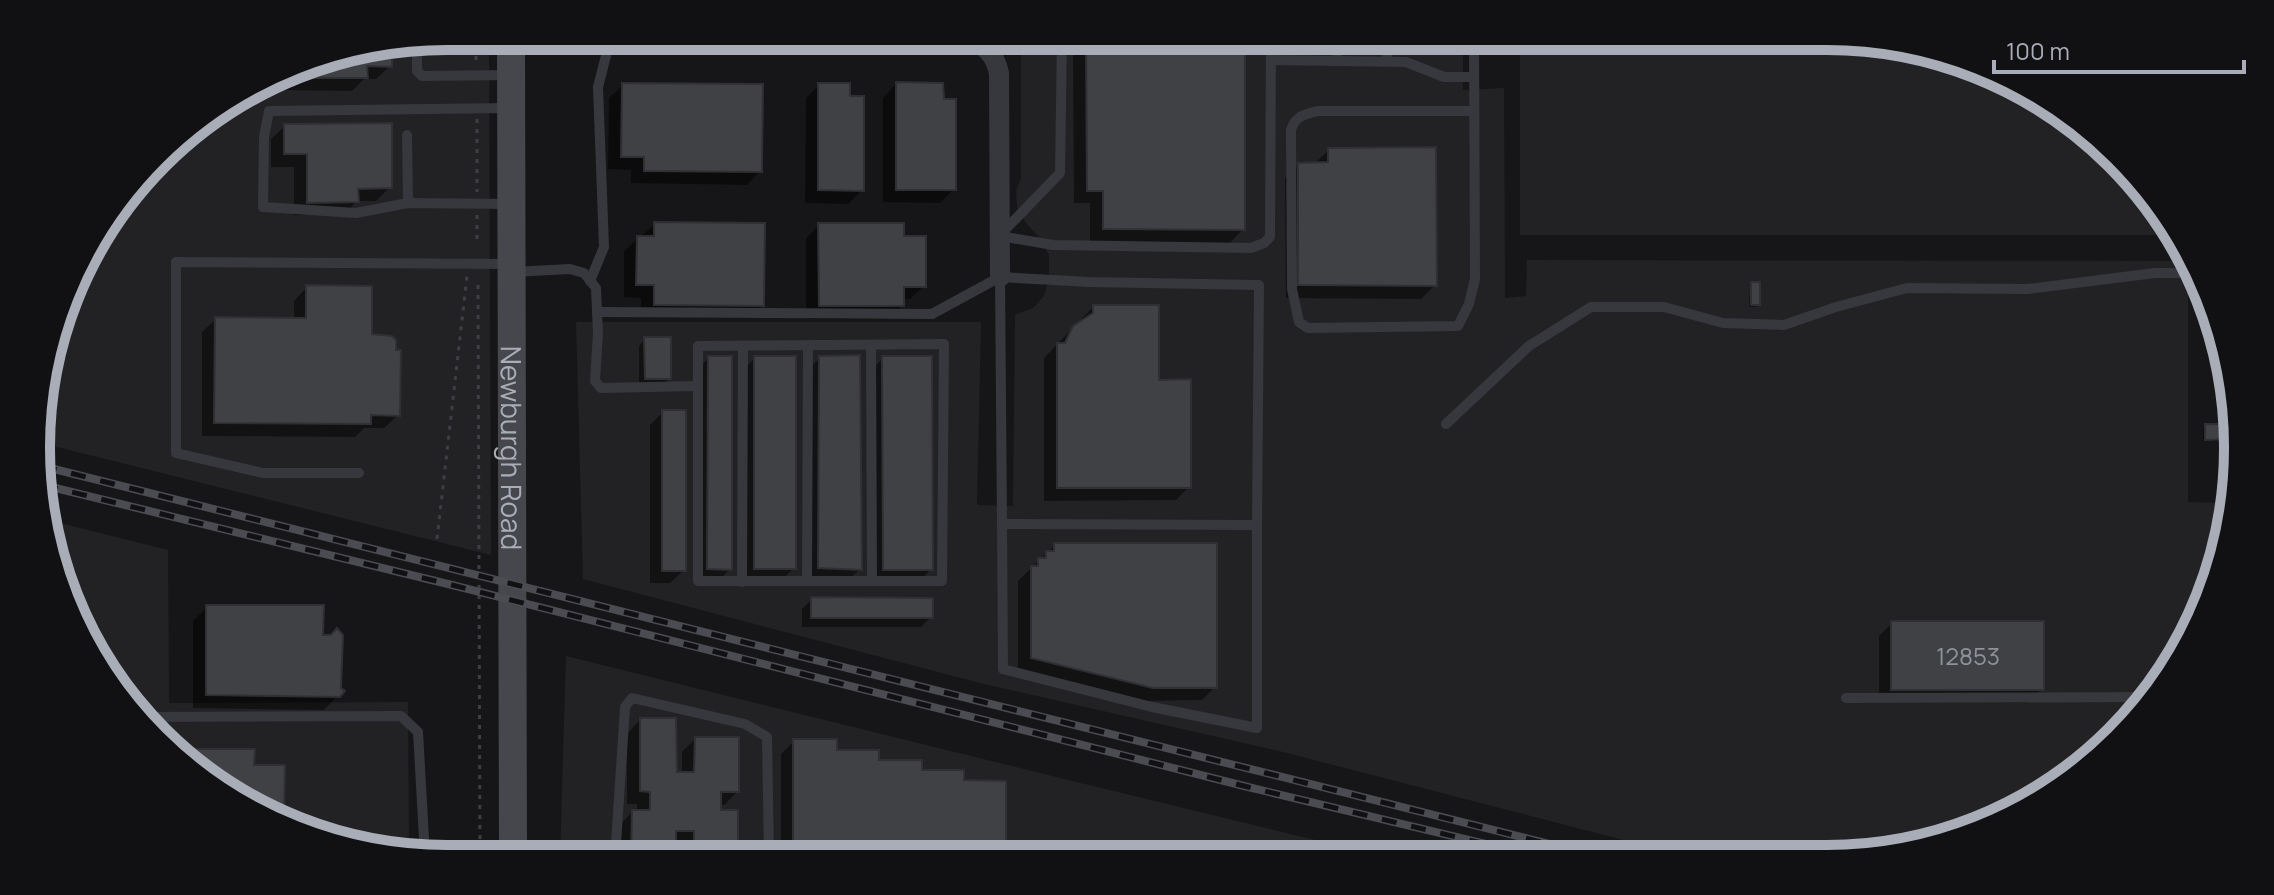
<svg xmlns="http://www.w3.org/2000/svg" width="2274" height="895" viewBox="0 0 2274 895" font-family="Manrope,sans-serif">
  <rect width="100%" height="100%" fill="#161618"/>
  <g fill="#222225">
    <polygon points="447,36 489,36 491,555 41,443 40,393 91,242 177,138 315,58"/>
    <polygon points="1021,36 1463,36 1463,90 1504,88 1505,298 1526,296 1527,260 2188,261 2188,502 2227,503 2224,554 2169,676 2098,757 2008,817 1881,855 1685,856 1287,753 980,683 583,579 576,322 981,322 977,505 1013,506 1015,315 1033,308 1044,296 1049,279 1049,255 1038,236 1026,223 1017,207 1016,191 1021,178"/>
    <polygon points="1520,36 1826,36 1933,50 2077,121 2177,235 1520,235"/>
    <polygon points="44,519 168,550 169,703 408,702 409,854 341,845 197,774 105,676 44,528"/>
    <polygon points="566,656 1048,775 1385,857 560,859"/>
  </g>
  <g fill="#0007">
    <polygon points="1095,36 1243,36 1243,229 1230,243 1090,242 1090,203 1074,203 1073,56 1086,42 1095,42"/>
    <polygon points="390,46 390,66 376,79 364,79 352,91 279,90 279,79 315,58"/>
    <polygon points="896,84 954,189 940,203 883,202 883,98"/>
    <polygon points="623,85 760,171 747,185 631,183 631,170 608,169 609,98"/>
    <polygon points="819,85 862,190 848,204 805,203 806,98"/>
    <polygon points="285,126 390,187 376,201 357,201 343,215 294,215 294,167 271,167 271,139"/>
    <polygon points="1329,150 1435,285 1421,299 1286,298 1285,178 1299,165 1315,163"/>
    <polygon points="655,224 762,305 749,318 641,317 641,298 624,297 624,251"/>
    <polygon points="819,225 902,238 924,286 910,299 902,299 902,305 888,319 806,319 806,238"/>
    <polygon points="1752,284 1758,305 1756,307 1749,307 1750,287"/>
    <polygon points="307,287 370,336 398,415 384,428 364,428 355,437 202,436 202,332 216,319 294,320 294,301"/>
    <polygon points="1093,307 1157,382 1189,487 1176,500 1044,501 1044,358"/>
    <polygon points="645,339 669,378 663,385 639,385 639,346"/>
    <polygon points="709,358 730,569 716,583 695,582 695,371"/>
    <polygon points="755,358 794,568 780,582 741,582 741,371"/>
    <polygon points="820,358 860,569 846,582 805,581 806,371"/>
    <polygon points="883,358 931,569 918,583 871,583 870,372"/>
    <polygon points="663,412 684,570 670,583 650,583 650,425"/>
    <polygon points="2206,426 2232,426 2231,441 2203,441 2203,429"/>
    <polygon points="1055,545 1215,687 1202,700 1138,701 1018,671 1018,581"/>
    <polygon points="812,599 931,617 921,627 802,627 802,609"/>
    <polygon points="207,607 321,637 339,689 342,691 324,710 193,708 193,621"/>
    <polygon points="2189,617 2196,617 2176,660 2176,630"/>
    <polygon points="1892,623 2042,689 2028,703 1879,703 1879,636"/>
    <polygon points="640,720 675,774 682,774 682,752 695,739 737,792 724,805 719,805 719,812 736,812 736,858 681,858 681,844 674,844 674,858 618,859 619,826 632,812 637,812 637,804 627,804 627,734"/>
    <polygon points="794,741 962,782 1004,845 992,858 781,858 781,754"/>
  </g>
  <g fill="#404145" stroke="#303034" stroke-width="2">
    <polygon points="1169,36 1245,36 1245,40 1169,41"/>
    <polygon points="1086,40 1245,40 1245,230 1103,229 1103,191 1087,191"/>
    <polygon points="392,45 392,67 367,66 368,78 292,78 292,71 315,58"/>
    <polygon points="896,82 943,83 944,99 956,99 956,190 896,190"/>
    <polygon points="622,83 763,84 762,172 644,171 644,157 621,157"/>
    <polygon points="818,83 850,83 850,96 864,96 864,191 818,190"/>
    <polygon points="392,123 392,188 358,189 359,202 307,203 307,154 284,154 284,124"/>
    <polygon points="1436,147 1437,286 1298,285 1298,163 1328,162 1328,148"/>
    <polygon points="654,222 765,223 764,306 654,305 654,285 636,285 637,236 654,236"/>
    <polygon points="818,223 904,223 904,236 926,236 926,287 904,287 904,306 819,306"/>
    <rect x="1751" y="282" width="9" height="23"/>
    <polygon points="306,285 372,286 372,334 392,336 396,340 396,350 401,350 400,416 371,415 371,424 214,423 215,317 306,318"/>
    <polygon points="1093,305 1159,305 1159,380 1191,379 1191,488 1057,488 1057,343 1065,343 1073,326 1093,313"/>
    <polygon points="644,337 671,337 671,379 645,379"/>
    <polygon points="860,355 862,570 818,568 819,356"/>
    <polygon points="708,356 732,356 732,570 707,569"/>
    <rect x="754" y="356" width="42" height="213"/>
    <polygon points="882,356 932,356 933,570 883,570"/>
    <rect x="662" y="410" width="24" height="161"/>
    <polygon points="2205,424 2233,424 2232,439 2205,440"/>
    <polygon points="1054,543 1217,543 1217,688 1153,688 1031,658 1031,566 1038,566 1038,558 1046,558 1046,551 1054,551"/>
    <polygon points="811,597 933,598 933,618 811,618"/>
    <polygon points="206,605 324,605 323,635 331,635 337,628 343,635 341,688 345,691 340,697 206,695"/>
    <polygon points="2189,615 2197,615 2189,632"/>
    <rect x="1891" y="621" width="153" height="69"/>
    <polygon points="640,718 676,718 677,772 694,772 695,737 739,737 739,792 721,792 721,810 738,810 738,858 694,858 694,831 676,831 676,858 631,859 632,810 650,810 650,792 640,791"/>
    <polygon points="793,739 837,739 837,750 879,750 879,760 922,760 922,770 964,770 964,780 1006,781 1006,846 793,845"/>
    <polygon points="174,749 255,749 254,765 285,765 284,817 197,774"/>
  </g>
  <g fill="none" stroke-linecap="round" stroke-linejoin="round">
    <g stroke="#3d3f44" stroke-width="3" stroke-dasharray="4 6" stroke-linecap="butt">
      <polyline points="476,36 476,64"/>
      <polyline points="477,119 477,192"/>
      <polyline points="477,215 477,244"/>
      <polyline points="478,285 480,859"/>
      <polyline points="437,539 467,276"/>
    </g>
    <g stroke="#37383d" stroke-width="10">
      <polyline points="1336,36 1337,61"/>
      <path d="M1474,36L1475,279L1469,304L1458,326L1308,328L1299,322L1292,289L1291,130C1295,116 1305,114 1318,111H1474"/>
      <polyline points="417,41 417,71 422,76 509,75"/>
      <polyline points="992,55 1034,36"/>
      <polyline points="1271,60 1406,62 1444,77 1474,77"/>
      <polyline points="1387,61 1387,36"/>
      <polyline points="508,108 269,111 264,137 263,207 356,213 408,203 510,204"/>
      <polyline points="407,135 408,203"/>
      <polyline points="1001,234 1060,173 1062,36"/>
      <polyline points="1000,236 1053,245 1251,248 1264,243 1270,237 1271,36"/>
      <polyline points="513,272 570,269 584,273 596,288 598,333 595,381 601,388 696,386"/>
      <polyline points="590,281 604,247 598,87 610,40"/>
      <polyline points="597,312 932,314 1000,277 1089,282 1259,285 1257,525 1002,524 1000,277"/>
      <polygon points="944,344 942,581 698,581 698,346"/>
      <polyline points="871,345 872,581"/>
      <polyline points="1446,424 1529,346 1591,307 1664,307 1723,323 1784,325 1836,307 1907,288 2028,289 2155,273 2193,273"/>
      <polyline points="359,473 263,473 176,453 176,262 509,264"/>
      <polyline points="1002,524 1003,669 1152,707 1257,728 1257,525"/>
      <polyline points="807,581 808,345"/>
      <polyline points="742,582 743,346"/>
      <polyline points="1846,698 2150,697"/>
      <polyline points="144,717 401,716 418,732 425,856"/>
      <polyline points="615,859 625,707 632,698 745,724 767,737 769,858"/>
    </g>
    <path stroke="#37383d" stroke-width="20" d="M511,40L969,39C986,45 995,55 999,73L1000,277"/>
    <path stroke="#45474d" stroke-width="28" id="s1" d="M511,36L513,859"/>
    <g stroke="#4a4c52" stroke-width="8">
      <g id="rail">
        <polyline points="42,466 1597,856"/>
        <polyline points="43,485 452,585 1248,787 1536,856"/>
      </g>
    </g>
    <use href="#rail" stroke="#111113" stroke-width="5" stroke-dasharray="15" stroke-linecap="butt"/>
  </g>
  <g text-anchor="middle" dominant-baseline="central" stroke-width="6" stroke-linejoin="round" paint-order="stroke">
    <g font-size="24" fill="#8e929b">
      <text x="1968" y="655">12853</text>
    </g>
    <g font-size="28" fill="#a8adb8" stroke="#111113">
      <text stroke="none"><textPath href="#s1" startOffset="412">Newburgh Road</textPath></text>
    </g>
  </g>
  <path d="M0 0H2274V895H0ZM447 50H1827A397 397 0 0 1 2224 447V448A397 397 0 0 1 1827 845H447A397 397 0 0 1 50 448V447A397 397 0 0 1 447 50Z" fill="#111113" fill-rule="evenodd"/>
  <path fill="none" stroke="#a8adb8" stroke-width="10" d="M447 50H1827A397 397 0 0 1 2224 447V448A397 397 0 0 1 1827 845H447A397 397 0 0 1 50 448V447A397 397 0 0 1 447 50Z"/>
  <path d="M1994 60v12h250v-12" fill="none" stroke="#a8adb8" stroke-width="4"/>
  <text x="2006" y="60" font-size="24" fill="#a8adb8" stroke="#111113" stroke-width="6" paint-order="stroke">100 m</text>
</svg>
